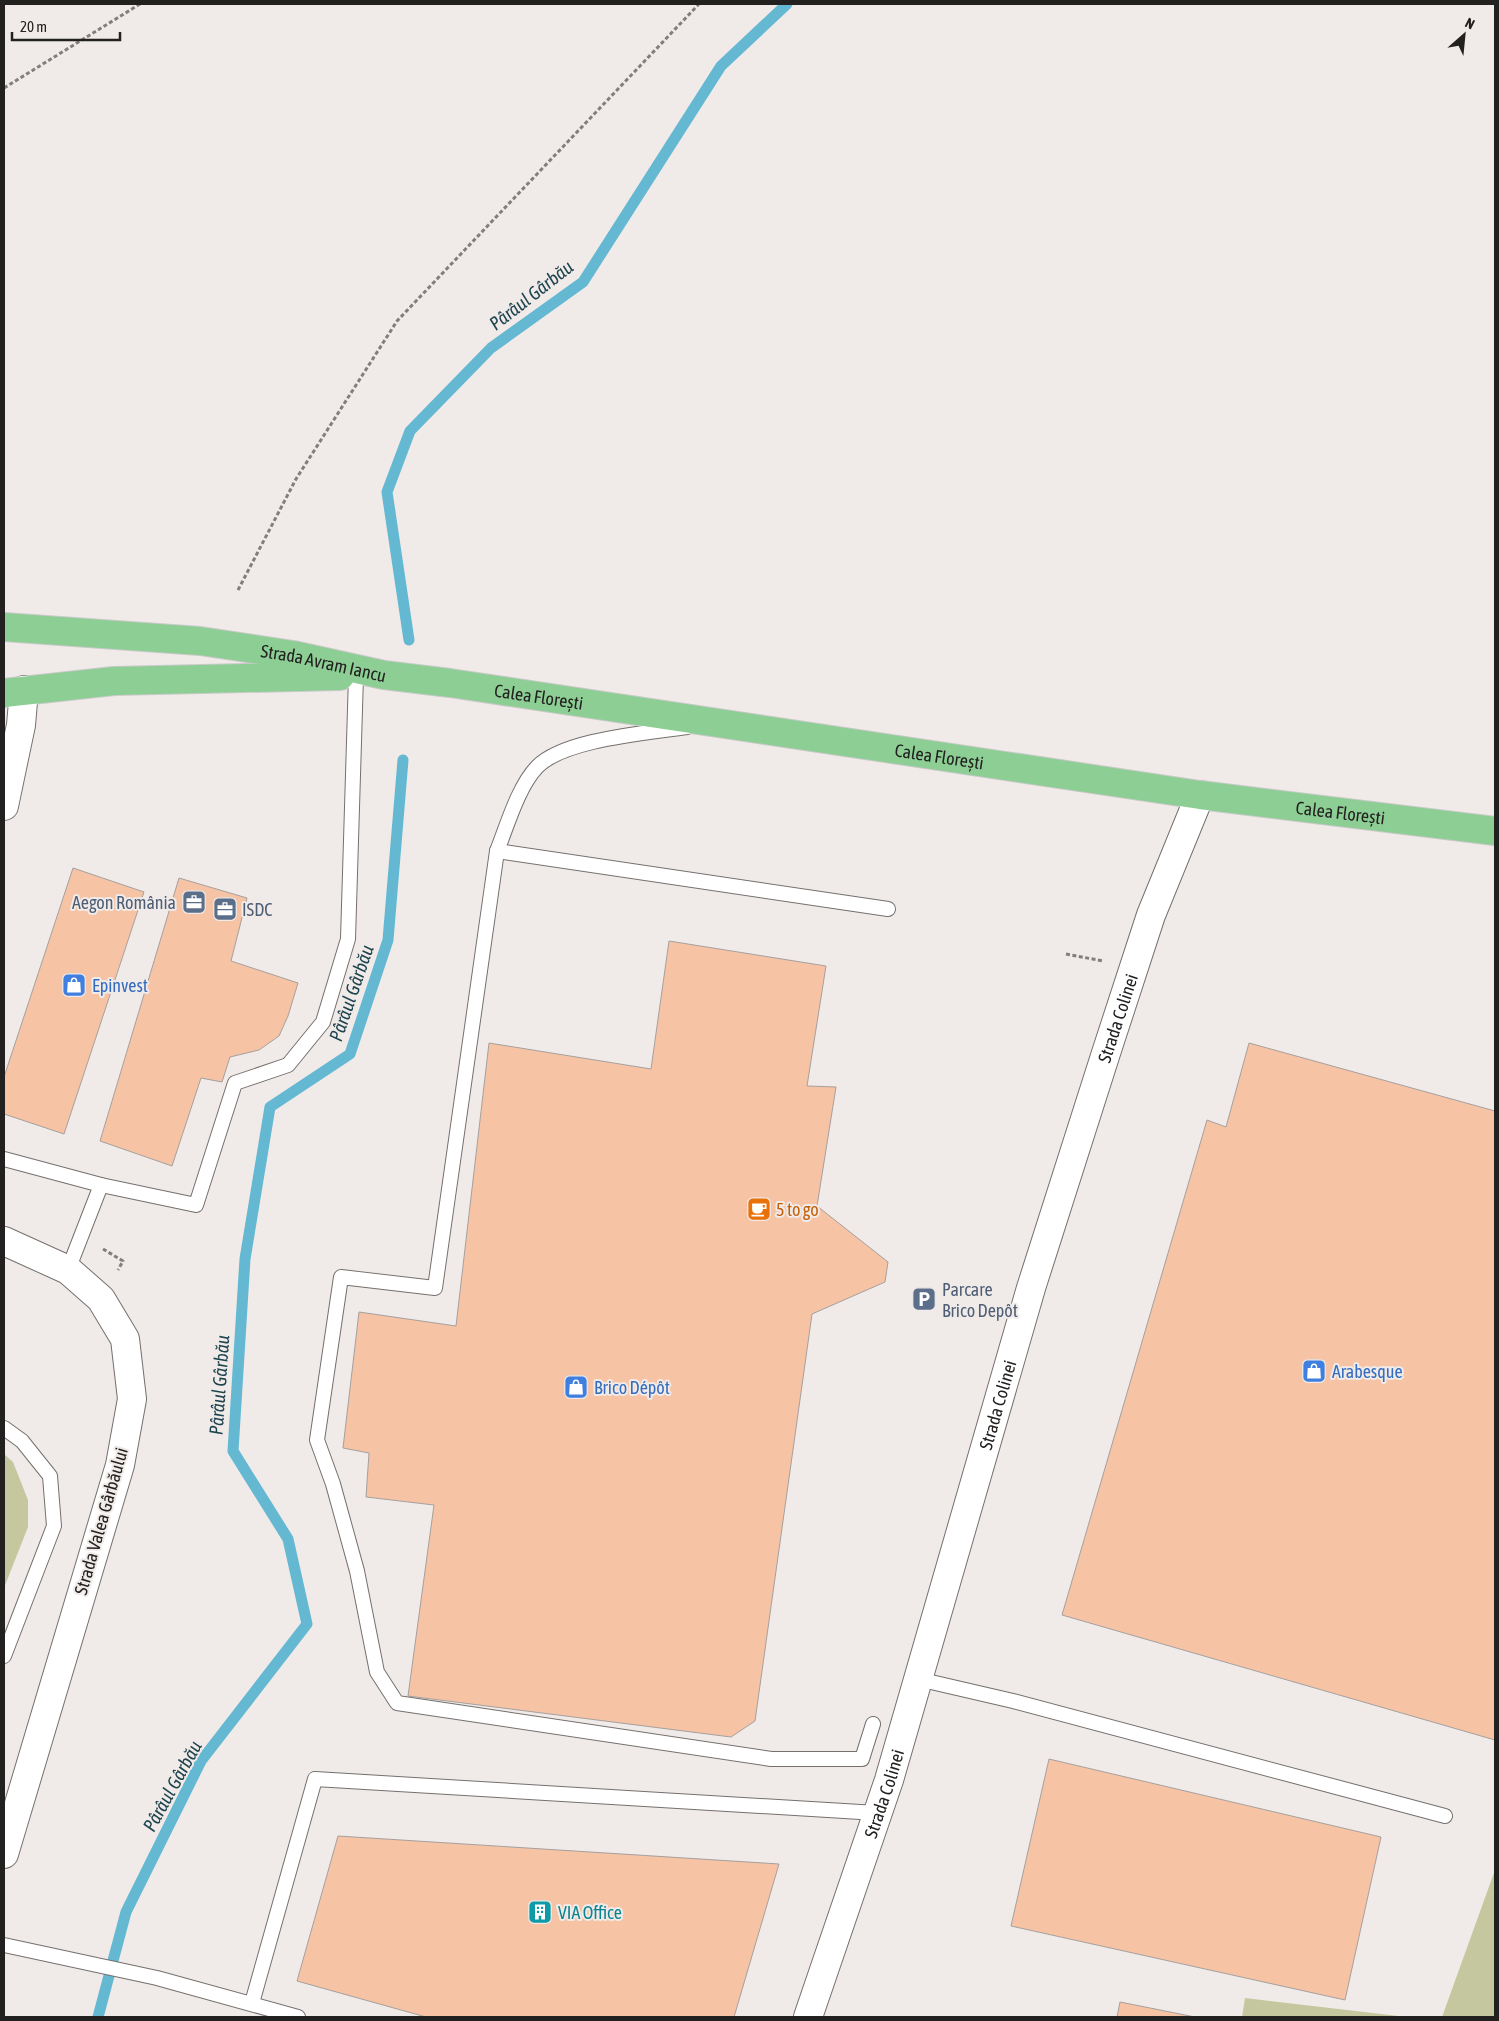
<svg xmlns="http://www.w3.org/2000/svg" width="1499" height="2021" viewBox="0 0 1499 2021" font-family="'Asap Condensed',sans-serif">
  <rect width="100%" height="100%" fill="#f0ebe8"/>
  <g fill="#c5c89e">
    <polygon points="4,1454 13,1462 28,1500 28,1527 4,1588"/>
    <polygon points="1495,1870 1495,2017 1442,2017"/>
    <polygon points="1245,1998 1407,2017 1242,2017"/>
  </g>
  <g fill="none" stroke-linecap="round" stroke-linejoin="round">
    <g stroke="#64b8d2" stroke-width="11">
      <polyline points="409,640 387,492 410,431 491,348 583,282 721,66 787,4"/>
      <polyline points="98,2017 126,1912 201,1761 307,1624 288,1539 233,1451 245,1259 270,1107 350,1054 388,940 403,760"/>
    </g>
  </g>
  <g fill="#f6c3a5" stroke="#a5a09e">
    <polygon points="73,868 144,892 64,1134 4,1114 4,1077"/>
    <polygon points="179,878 247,898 231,961 298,983 288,1016 279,1036 259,1050 230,1057 222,1082 201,1078 172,1166 100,1141"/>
    <polygon points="669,941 826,966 807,1086 836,1087 817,1206 888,1262 885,1282 812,1314 755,1721 731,1737 408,1696 434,1505 366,1497 369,1453 343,1448 359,1312 456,1326 489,1043 651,1069"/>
    <polygon points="1249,1043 1495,1111 1495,1740 1062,1615 1207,1120 1226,1127"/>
    <polygon points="1049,1759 1381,1837 1345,2000 1011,1926"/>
    <polygon points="338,1836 779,1864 734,2017 426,2017 297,1981"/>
    <polygon points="1120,2002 1195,2017 1117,2017"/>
  </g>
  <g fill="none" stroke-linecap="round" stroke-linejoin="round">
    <g stroke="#75706e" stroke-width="16">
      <g id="lane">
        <path d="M687,727C648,733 564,739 537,767C518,787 507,826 497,851L888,909"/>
        <polyline points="497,851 435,1288 341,1277 317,1440 333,1484 357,1571 377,1672 397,1703 771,1759 862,1759 873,1724"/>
        <polyline points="4,1159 101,1185"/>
        <polyline points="68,1270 101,1185 196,1205 235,1083 288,1065 323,1022 348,939 356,676"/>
        <polyline points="4,1428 22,1441 50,1476 54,1526 4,1656"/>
        <polyline points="918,1679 1013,1701 1445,1816"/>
        <polyline points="4,1945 157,1978 298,2017"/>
        <polyline points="252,2003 315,1779 877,1813"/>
      </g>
    </g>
    <g stroke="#75706e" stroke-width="30">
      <g id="street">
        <polyline points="4,806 21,725 24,690"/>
        <polyline points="4,1241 68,1270 101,1299 125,1339 132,1399 120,1465 4,1854"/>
        <path id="s1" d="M808,2017L889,1780L1031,1288L1106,1053L1151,915L1200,795"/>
      </g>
    </g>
    <g stroke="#cacac9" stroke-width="30">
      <g id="primary">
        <path id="s2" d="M4,627L200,641L293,655L384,675L450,683L1200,795L1495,831"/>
        <polyline points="4,693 114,681 340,676"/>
      </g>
    </g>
    <g stroke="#827e7c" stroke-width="3" stroke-dasharray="4 2.5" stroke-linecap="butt">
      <polyline points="4,88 140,4"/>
      <polyline points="238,590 296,479 397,321 699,4"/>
      <polyline points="1066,954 1103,961"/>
      <polyline points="103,1249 123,1261 118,1270"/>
    </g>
    <use href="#lane" stroke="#fff" stroke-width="14"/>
    <use href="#street" stroke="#fff" stroke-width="28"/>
    <use href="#primary" stroke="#8cce94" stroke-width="28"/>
  </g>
  <defs>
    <g id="office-square" transform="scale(1.25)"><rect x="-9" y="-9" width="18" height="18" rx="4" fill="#5c6f8a" stroke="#f0ebe8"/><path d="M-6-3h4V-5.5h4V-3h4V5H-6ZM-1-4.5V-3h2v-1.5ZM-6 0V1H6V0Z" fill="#fff"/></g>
    <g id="shop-square" transform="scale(1.25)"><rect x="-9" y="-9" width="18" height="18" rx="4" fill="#3f7fe0" stroke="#f0ebe8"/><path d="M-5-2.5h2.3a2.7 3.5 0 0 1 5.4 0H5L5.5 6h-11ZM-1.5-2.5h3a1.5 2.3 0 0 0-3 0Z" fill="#fff"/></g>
    <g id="cafe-square" transform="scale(1.25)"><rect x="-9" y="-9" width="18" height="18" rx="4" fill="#e8710a" stroke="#f0ebe8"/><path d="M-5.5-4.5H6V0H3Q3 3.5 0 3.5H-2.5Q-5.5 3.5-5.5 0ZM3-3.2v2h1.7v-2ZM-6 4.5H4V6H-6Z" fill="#fff"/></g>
    <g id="parking-square" transform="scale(1.25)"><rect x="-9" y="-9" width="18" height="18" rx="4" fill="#5c6f8a" stroke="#f0ebe8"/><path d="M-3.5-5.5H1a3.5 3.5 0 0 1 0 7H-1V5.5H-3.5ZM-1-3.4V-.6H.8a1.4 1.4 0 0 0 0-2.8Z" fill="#fff"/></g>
    <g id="building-square" transform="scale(1.25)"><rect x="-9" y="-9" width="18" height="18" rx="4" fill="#0f9aa8" stroke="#f0ebe8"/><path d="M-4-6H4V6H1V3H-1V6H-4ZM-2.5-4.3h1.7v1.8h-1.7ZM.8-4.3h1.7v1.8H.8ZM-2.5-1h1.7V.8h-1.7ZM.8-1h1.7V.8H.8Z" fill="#fff"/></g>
  </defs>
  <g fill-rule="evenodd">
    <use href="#office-square" x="194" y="902"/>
    <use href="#office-square" x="225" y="909"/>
    <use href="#shop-square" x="74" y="985"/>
    <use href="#cafe-square" x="759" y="1209"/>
    <use href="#parking-square" x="924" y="1299"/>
    <use href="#shop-square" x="1314" y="1371"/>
    <use href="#shop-square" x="576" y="1387"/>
    <use href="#building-square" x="540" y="1912"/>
  </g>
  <g text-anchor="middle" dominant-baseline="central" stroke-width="4" stroke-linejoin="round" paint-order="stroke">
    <g font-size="18" fill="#232120" stroke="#f0ebe8">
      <text stroke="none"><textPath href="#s2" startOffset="322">Strada Avram Iancu</textPath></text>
      <text stroke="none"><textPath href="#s2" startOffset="540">Calea Florești</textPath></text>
      <text stroke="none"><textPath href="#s2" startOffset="945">Calea Florești</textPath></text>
      <text stroke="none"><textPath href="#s2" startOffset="1350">Calea Florești</textPath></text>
      <text stroke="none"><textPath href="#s1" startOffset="1046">Strada Colinei</textPath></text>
      <text stroke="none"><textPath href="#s1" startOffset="641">Strada Colinei</textPath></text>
      <text transform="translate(101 1521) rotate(-74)">Strada Valea Gârbăului</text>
      <text stroke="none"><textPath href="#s1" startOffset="236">Strada Colinei</textPath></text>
    </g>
    <g font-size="18" fill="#4e5e75" stroke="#f0ebe8" text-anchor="start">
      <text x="176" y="902" text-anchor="end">Aegon România</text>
      <text x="242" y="909">ISDC</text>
      <text x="942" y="1289">Parcare<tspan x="942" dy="21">Brico Depôt</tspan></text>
    </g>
    <g font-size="18" fill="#366cbe" stroke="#f0ebe8" text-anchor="start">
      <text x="92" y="985">Epinvest</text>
      <text x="1332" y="1371">Arabesque</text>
      <text x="594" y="1387">Brico Dépôt</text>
    </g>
    <g font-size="18" fill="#c56008" stroke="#f0ebe8" text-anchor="start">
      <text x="776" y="1209">5 to go</text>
    </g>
    <g font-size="18" fill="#0d838f" stroke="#f0ebe8" text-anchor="start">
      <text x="558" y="1912">VIA Office</text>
    </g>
    <g font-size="19" font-style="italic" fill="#1e4450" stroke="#f0ebe8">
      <text transform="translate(531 295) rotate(-38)">Pârâul Gârbău</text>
      <text transform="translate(351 993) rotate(-71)">Pârâul Gârbău</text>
      <text transform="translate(219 1385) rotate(-86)">Pârâul Gârbău</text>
      <text transform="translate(172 1786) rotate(-61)">Pârâul Gârbău</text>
    </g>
  </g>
  <rect width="1499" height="2021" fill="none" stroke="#232120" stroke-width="10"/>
  <g transform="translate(1464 35) rotate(27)" stroke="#f0ebe8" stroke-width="4" paint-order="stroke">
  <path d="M0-4L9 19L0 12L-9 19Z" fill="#232120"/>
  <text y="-8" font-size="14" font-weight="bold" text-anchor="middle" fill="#232120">N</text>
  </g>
  <path d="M12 32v8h108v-8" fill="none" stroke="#232120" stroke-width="2.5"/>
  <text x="20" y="32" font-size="15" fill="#232120" stroke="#f0ebe8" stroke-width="4" paint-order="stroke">20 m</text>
</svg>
